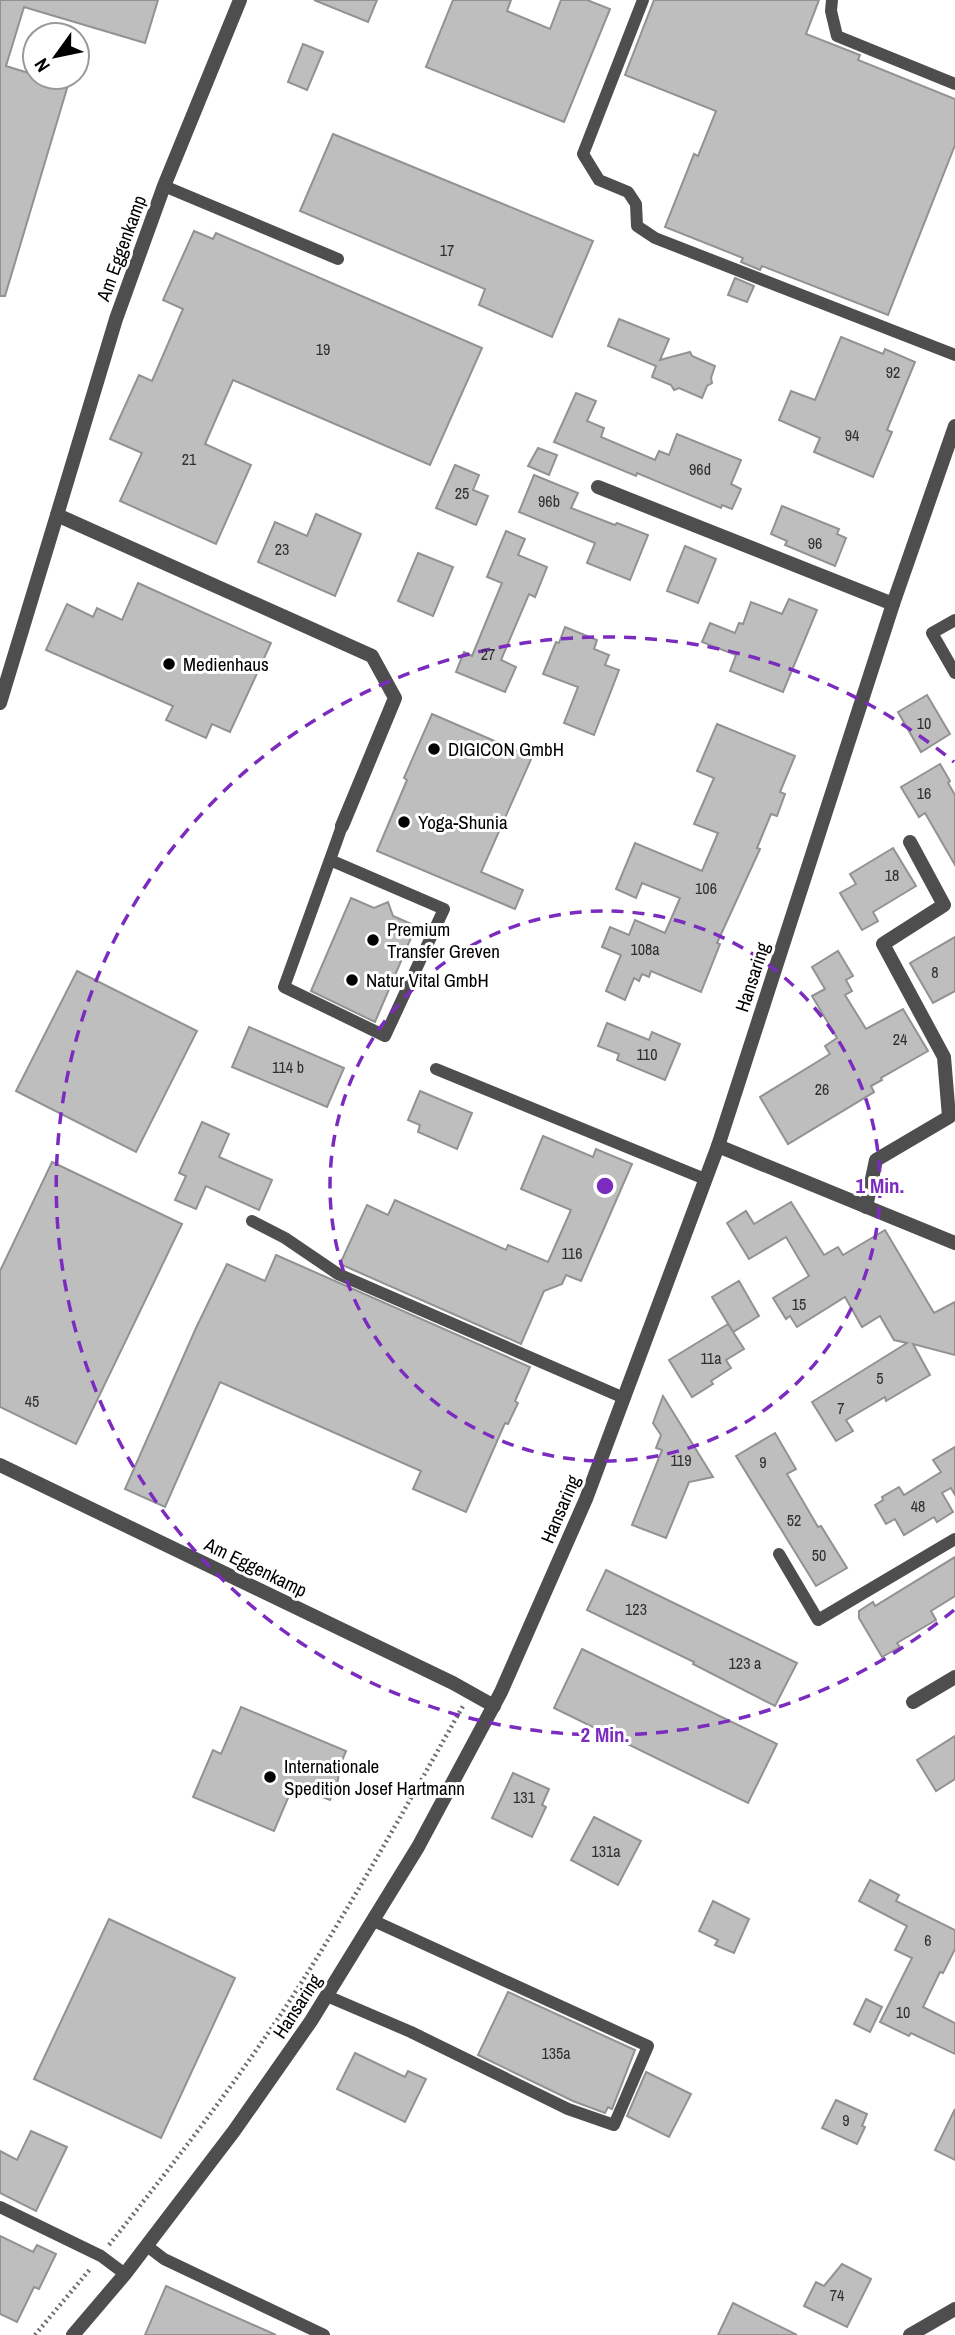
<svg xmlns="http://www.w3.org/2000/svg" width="955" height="2335" viewBox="0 0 955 2335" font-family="'Archivo Narrow',sans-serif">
  <rect width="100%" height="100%" fill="#fff"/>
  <g fill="#bebebe" stroke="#929292" stroke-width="2">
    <polygon points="0,0 158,0 145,43 24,7 6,66 35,75 35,77 68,85 5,296 0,296"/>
    <polygon points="314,0 377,0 368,22"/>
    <polygon points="453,0 511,0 507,11 550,29 561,0 587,0 610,9 564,122 426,67"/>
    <polygon points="654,0 819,0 806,34 860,55 858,60 955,99 955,145 888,315 762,266 760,270 741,262 743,258 665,227 694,154 698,156 716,111 625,75"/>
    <polygon points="303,44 323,52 307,90 288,82"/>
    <polygon points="333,134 593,241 552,337 479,305 485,289 300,211"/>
    <polygon points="194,231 213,239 216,233 482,348 430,465 233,380 205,444 251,465 216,544 120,501 142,453 110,439 139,375 152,381 183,309 163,300"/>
    <polygon points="735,278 754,286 747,302 728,295"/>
    <polygon points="619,319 669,339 660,360 690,352 692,356 715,366 711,378 712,383 707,386 702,398 679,388 674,390 671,385 652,377 656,366 608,346"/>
    <polygon points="841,337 883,354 885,349 915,362 887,430 892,432 873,477 814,452 820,438 779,420 791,391 815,400"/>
    <polygon points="576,393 596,401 587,421 604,428 601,437 655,460 659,451 669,455 677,434 741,460 731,484 741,489 732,509 722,505 721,508 637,473 636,476 554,442"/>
    <polygon points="538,448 557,455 549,475 528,466"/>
    <polygon points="455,465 479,475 473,490 488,496 476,525 436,508"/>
    <polygon points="534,475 578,493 571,508 615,525 617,523 648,535 630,580 587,563 595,543 519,512"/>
    <polygon points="782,506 839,529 837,534 846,538 835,566 785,545 787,541 771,534"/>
    <polygon points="316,514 361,534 335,596 258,562 275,522 307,536"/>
    <polygon points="506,531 525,539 518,555 547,567 535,597 529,594 501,660 516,667 505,692 456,672 464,652 472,656 502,583 487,577"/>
    <polygon points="685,546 716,559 698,603 667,591"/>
    <polygon points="418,553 453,567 433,616 398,601"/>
    <polygon points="138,583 271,643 230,732 212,724 206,738 166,720 173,706 46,650 67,604 93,617 97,608 122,620"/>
    <polygon points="789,599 817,610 783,692 730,671 736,655 702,642 710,623 735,633 739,623 743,624 751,602 782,614"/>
    <polygon points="565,627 597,640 594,649 609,655 605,665 619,670 594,735 564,723 578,687 543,674 556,642 559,643"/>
    <polygon points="927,695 950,734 921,752 898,712"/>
    <polygon points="432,714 532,757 481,872 523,890 515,909 377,851 407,780 404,778"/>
    <polygon points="717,724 795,756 780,792 785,794 777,816 771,814 757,848 760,849 717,943 720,944 701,992 651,971 649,977 642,974 639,981 634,978 625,1000 606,991 621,955 602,947 610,927 629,935 635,920 665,933 680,898 642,883 636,898 616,889 635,843 702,871 718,833 694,824 714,778 697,771"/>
    <polygon points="940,764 950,781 948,783 955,795 955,865 925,813 919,817 901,787"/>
    <polygon points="893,848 916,886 873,912 878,921 862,930 840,893 856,884 850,874"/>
    <polygon points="351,898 374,908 388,902 393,916 416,926 375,1022 311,991"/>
    <polygon points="955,937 955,991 933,1003 910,963"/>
    <polygon points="838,951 853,976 846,980 852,991 845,995 866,1029 903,1009 928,1051 881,1078 882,1080 871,1086 874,1092 788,1144 760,1097 830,1054 825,1046 837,1038 812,996 825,989 812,967"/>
    <polygon points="77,971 197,1031 136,1152 16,1091"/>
    <polygon points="607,1023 649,1040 652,1032 680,1044 665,1080 617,1060 619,1054 598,1046"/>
    <polygon points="249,1027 344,1068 327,1107 232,1067"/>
    <polygon points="420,1091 472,1113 457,1149 418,1132 420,1125 408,1120"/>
    <polygon points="202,1122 229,1134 219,1157 272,1180 259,1210 206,1186 196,1209 175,1200 186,1176 179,1173"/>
    <polygon points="543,1136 593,1157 596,1149 632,1164 581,1281 566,1275 562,1284 544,1291 521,1344 340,1264 367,1205 388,1215 395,1200 506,1250 508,1245 548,1262 571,1210 521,1189"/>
    <polygon points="52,1162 182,1224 76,1444 0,1407 0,1271"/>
    <polygon points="791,1202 824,1255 838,1247 843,1255 885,1230 934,1313 955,1302 955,1355 913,1344 930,1375 886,1401 885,1397 846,1420 853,1431 836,1441 812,1402 907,1343 894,1340 880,1316 862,1327 845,1297 797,1327 790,1316 786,1319 773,1298 809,1276 786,1237 749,1259 727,1223 746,1211 754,1224"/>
    <polygon points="276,1255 530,1367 515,1401 518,1403 508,1424 505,1423 466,1512 413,1489 421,1471 220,1382 165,1507 125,1489 196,1328 227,1264 265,1281"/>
    <polygon points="739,1281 759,1316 733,1332 712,1297"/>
    <polygon points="728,1324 744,1349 726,1360 731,1368 711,1381 713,1384 692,1397 669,1360"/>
    <polygon points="663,1396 713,1477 689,1482 666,1538 632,1525 662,1450 656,1448 661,1435 653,1423"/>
    <polygon points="775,1433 796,1469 787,1474 818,1527 821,1526 847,1568 816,1586 736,1456"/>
    <polygon points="955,1447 955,1495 951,1488 942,1493 953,1512 937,1522 934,1517 904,1535 895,1519 886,1524 875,1505 883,1500 882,1497 899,1487 904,1495 941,1472 933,1460"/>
    <polygon points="955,1557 955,1596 931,1611 936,1620 897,1643 900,1647 882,1657 859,1618 859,1611 873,1602 875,1606"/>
    <polygon points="606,1570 797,1663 775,1706 693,1664 694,1662 587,1610"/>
    <polygon points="582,1649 777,1744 748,1803 554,1708"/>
    <polygon points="241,1707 346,1751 339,1768 338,1780 330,1800 293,1786 274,1831 193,1797 213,1750 221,1754"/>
    <polygon points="955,1736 955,1779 936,1791 917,1760"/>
    <polygon points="513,1773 549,1789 542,1805 546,1807 532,1837 492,1818"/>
    <polygon points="594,1817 641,1841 618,1885 571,1860"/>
    <polygon points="870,1880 899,1895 896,1901 955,1930 955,1949 943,1973 940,1972 923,2007 955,2023 955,2054 911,2033 909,2036 880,2022 912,1958 895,1950 907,1926 859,1901"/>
    <polygon points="713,1901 749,1919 734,1953 715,1945 718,1940 699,1931"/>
    <polygon points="109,1919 235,1978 161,2138 34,2079"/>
    <polygon points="508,1992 635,2050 612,2109 608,2107 605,2113 573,2101 478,2055"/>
    <polygon points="866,1999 882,2007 870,2032 854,2024"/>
    <polygon points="355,2053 405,2077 408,2071 426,2079 405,2122 337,2089"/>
    <polygon points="646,2072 691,2094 669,2137 627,2116"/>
    <polygon points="836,2100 867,2114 862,2126 865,2127 857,2144 822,2128"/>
    <polygon points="955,2109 955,2160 935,2150"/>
    <polygon points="31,2131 67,2147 36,2211 0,2193 0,2151 17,2160"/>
    <polygon points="0,2236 33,2252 37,2245 56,2254 39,2289 34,2287 17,2322 0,2314"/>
    <polygon points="842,2264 871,2279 847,2327 804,2306 816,2282 824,2286"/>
    <polygon points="166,2286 276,2335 145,2335"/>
    <polygon points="733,2303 797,2335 718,2335"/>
  </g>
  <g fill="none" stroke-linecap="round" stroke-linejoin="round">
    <g stroke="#707070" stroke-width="4.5" stroke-dasharray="2 3.5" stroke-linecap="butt">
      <path d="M109,2245C171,2167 232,2088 287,2005C350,1908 406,1807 463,1706"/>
      <polyline points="35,2335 91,2268"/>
    </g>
    <g stroke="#4e4e4e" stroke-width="12">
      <polyline points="643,0 583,154 599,180 628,192 636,204 637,226 655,238 955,355"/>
      <polyline points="832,0 831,11 837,36 955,84"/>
      <polyline points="164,186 338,259"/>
      <polyline points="955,620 932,633 955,673"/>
      <polyline points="330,860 444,909 385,1036 284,987 336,843 342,826"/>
      <polyline points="436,1069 705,1179"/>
      <polyline points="252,1221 285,1238 338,1274 624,1398"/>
      <polyline points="779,1554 818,1620 955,1539"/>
      <polyline points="327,1996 411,2032 568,2109 614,2125 648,2046 374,1921"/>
      <polyline points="0,2207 101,2256 125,2274"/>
      <polyline points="147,2246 164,2259 324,2335"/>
    </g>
    <g stroke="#4e4e4e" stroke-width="14">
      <polyline points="240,0 164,186 116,319 57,515 372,656 395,698 342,826"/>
      <polyline points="598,487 893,604 955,426"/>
      <polyline points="0,703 57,515"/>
      <polyline points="718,1146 955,1243"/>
      <polyline points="866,1207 876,1160 949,1117 944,1057 883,944 944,905 910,842"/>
      <polyline points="0,1465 453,1683 494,1706"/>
      <polyline points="913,1702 955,1677"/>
      <polyline points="73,2335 125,2274 234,2131 311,2021 418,1847 501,1692 586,1499 718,1146 893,604"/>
      <polyline points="910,2335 955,2309"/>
    </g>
  </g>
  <g fill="none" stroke="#7b2cbf" stroke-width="3.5" stroke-dasharray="12 9">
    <circle cx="605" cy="1186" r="275"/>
    <path d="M954 1610A549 549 0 1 1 954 762"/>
  </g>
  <g fill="#000" stroke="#fff" stroke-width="2.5">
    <circle cx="169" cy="664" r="7"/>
    <circle cx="434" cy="749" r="7"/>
    <circle cx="404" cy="822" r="7"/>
    <circle cx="373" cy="940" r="7"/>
    <circle cx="352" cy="980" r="7"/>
    <circle cx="270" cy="1777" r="7"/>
  </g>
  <g text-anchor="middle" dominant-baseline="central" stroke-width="6" stroke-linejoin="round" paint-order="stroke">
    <g font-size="16" fill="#303030">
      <text x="447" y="250">17</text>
      <text x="323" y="349">19</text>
      <text x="893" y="372">92</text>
      <text x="852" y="435">94</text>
      <text x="189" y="459">21</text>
      <text x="700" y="469">96d</text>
      <text x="462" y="493">25</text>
      <text x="549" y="501">96b</text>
      <text x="815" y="543">96</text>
      <text x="282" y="549">23</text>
      <text x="488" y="654">27</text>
      <text x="924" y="723">10</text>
      <text x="924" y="793">16</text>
      <text x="892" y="875">18</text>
      <text x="706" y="888">106</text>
      <text x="645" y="949">108a</text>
      <text x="935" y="972">8</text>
      <text x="900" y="1039">24</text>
      <text x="647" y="1054">110</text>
      <text x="288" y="1067">114 b</text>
      <text x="822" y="1089">26</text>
      <text x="572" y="1253">116</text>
      <text x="799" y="1304">15</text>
      <text x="711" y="1358">11a</text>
      <text x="880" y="1378">5</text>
      <text x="32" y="1401">45</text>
      <text x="841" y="1408">7</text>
      <text x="681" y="1460">119</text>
      <text x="763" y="1462">9</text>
      <text x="918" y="1506">48</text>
      <text x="794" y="1520">52</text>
      <text x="819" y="1555">50</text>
      <text x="636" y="1609">123</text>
      <text x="745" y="1663">123 a</text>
      <text x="524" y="1797">131</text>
      <text x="606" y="1851">131a</text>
      <text x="928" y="1940">6</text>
      <text x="903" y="2012">10</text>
      <text x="556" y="2053">135a</text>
      <text x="846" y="2120">9</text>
      <text x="837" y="2295">74</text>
    </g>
    <g font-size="19" fill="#000" stroke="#fff">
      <text transform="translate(121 248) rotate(-70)">Am Eggenkamp</text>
      <text transform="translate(752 977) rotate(-72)">Hansaring</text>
      <text transform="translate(560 1509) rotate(-67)">Hansaring</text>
      <text transform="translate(256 1567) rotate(26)">Am Eggenkamp</text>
      <text transform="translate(297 2006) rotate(-57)">Hansaring</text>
    </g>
    <g font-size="19" fill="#000" stroke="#fff" text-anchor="start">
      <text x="183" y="664">Medienhaus</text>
      <text x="448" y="749">DIGICON GmbH</text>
      <text x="418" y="822">Yoga-Shunia</text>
      <text x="387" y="929">Premium<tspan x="387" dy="22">Transfer Greven</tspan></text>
      <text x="366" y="980">Natur Vital GmbH</text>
      <text x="284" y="1766">Internationale<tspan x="284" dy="22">Spedition Josef Hartmann</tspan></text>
    </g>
  </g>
  <circle cx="605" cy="1186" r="10" fill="#7b2cbf" stroke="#fff" stroke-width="3.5"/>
  <g font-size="21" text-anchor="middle" font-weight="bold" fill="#7b2cbf" stroke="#fff" stroke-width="6" stroke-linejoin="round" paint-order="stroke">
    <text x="880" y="1193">1 Min.</text>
    <text x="605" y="1742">2 Min.</text>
  </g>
  <g transform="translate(56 56) rotate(237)"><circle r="33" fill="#ffffff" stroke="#999999" stroke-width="2"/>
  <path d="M0-5L12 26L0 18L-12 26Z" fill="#000000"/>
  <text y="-10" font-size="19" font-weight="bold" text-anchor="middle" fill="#000000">N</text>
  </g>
</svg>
